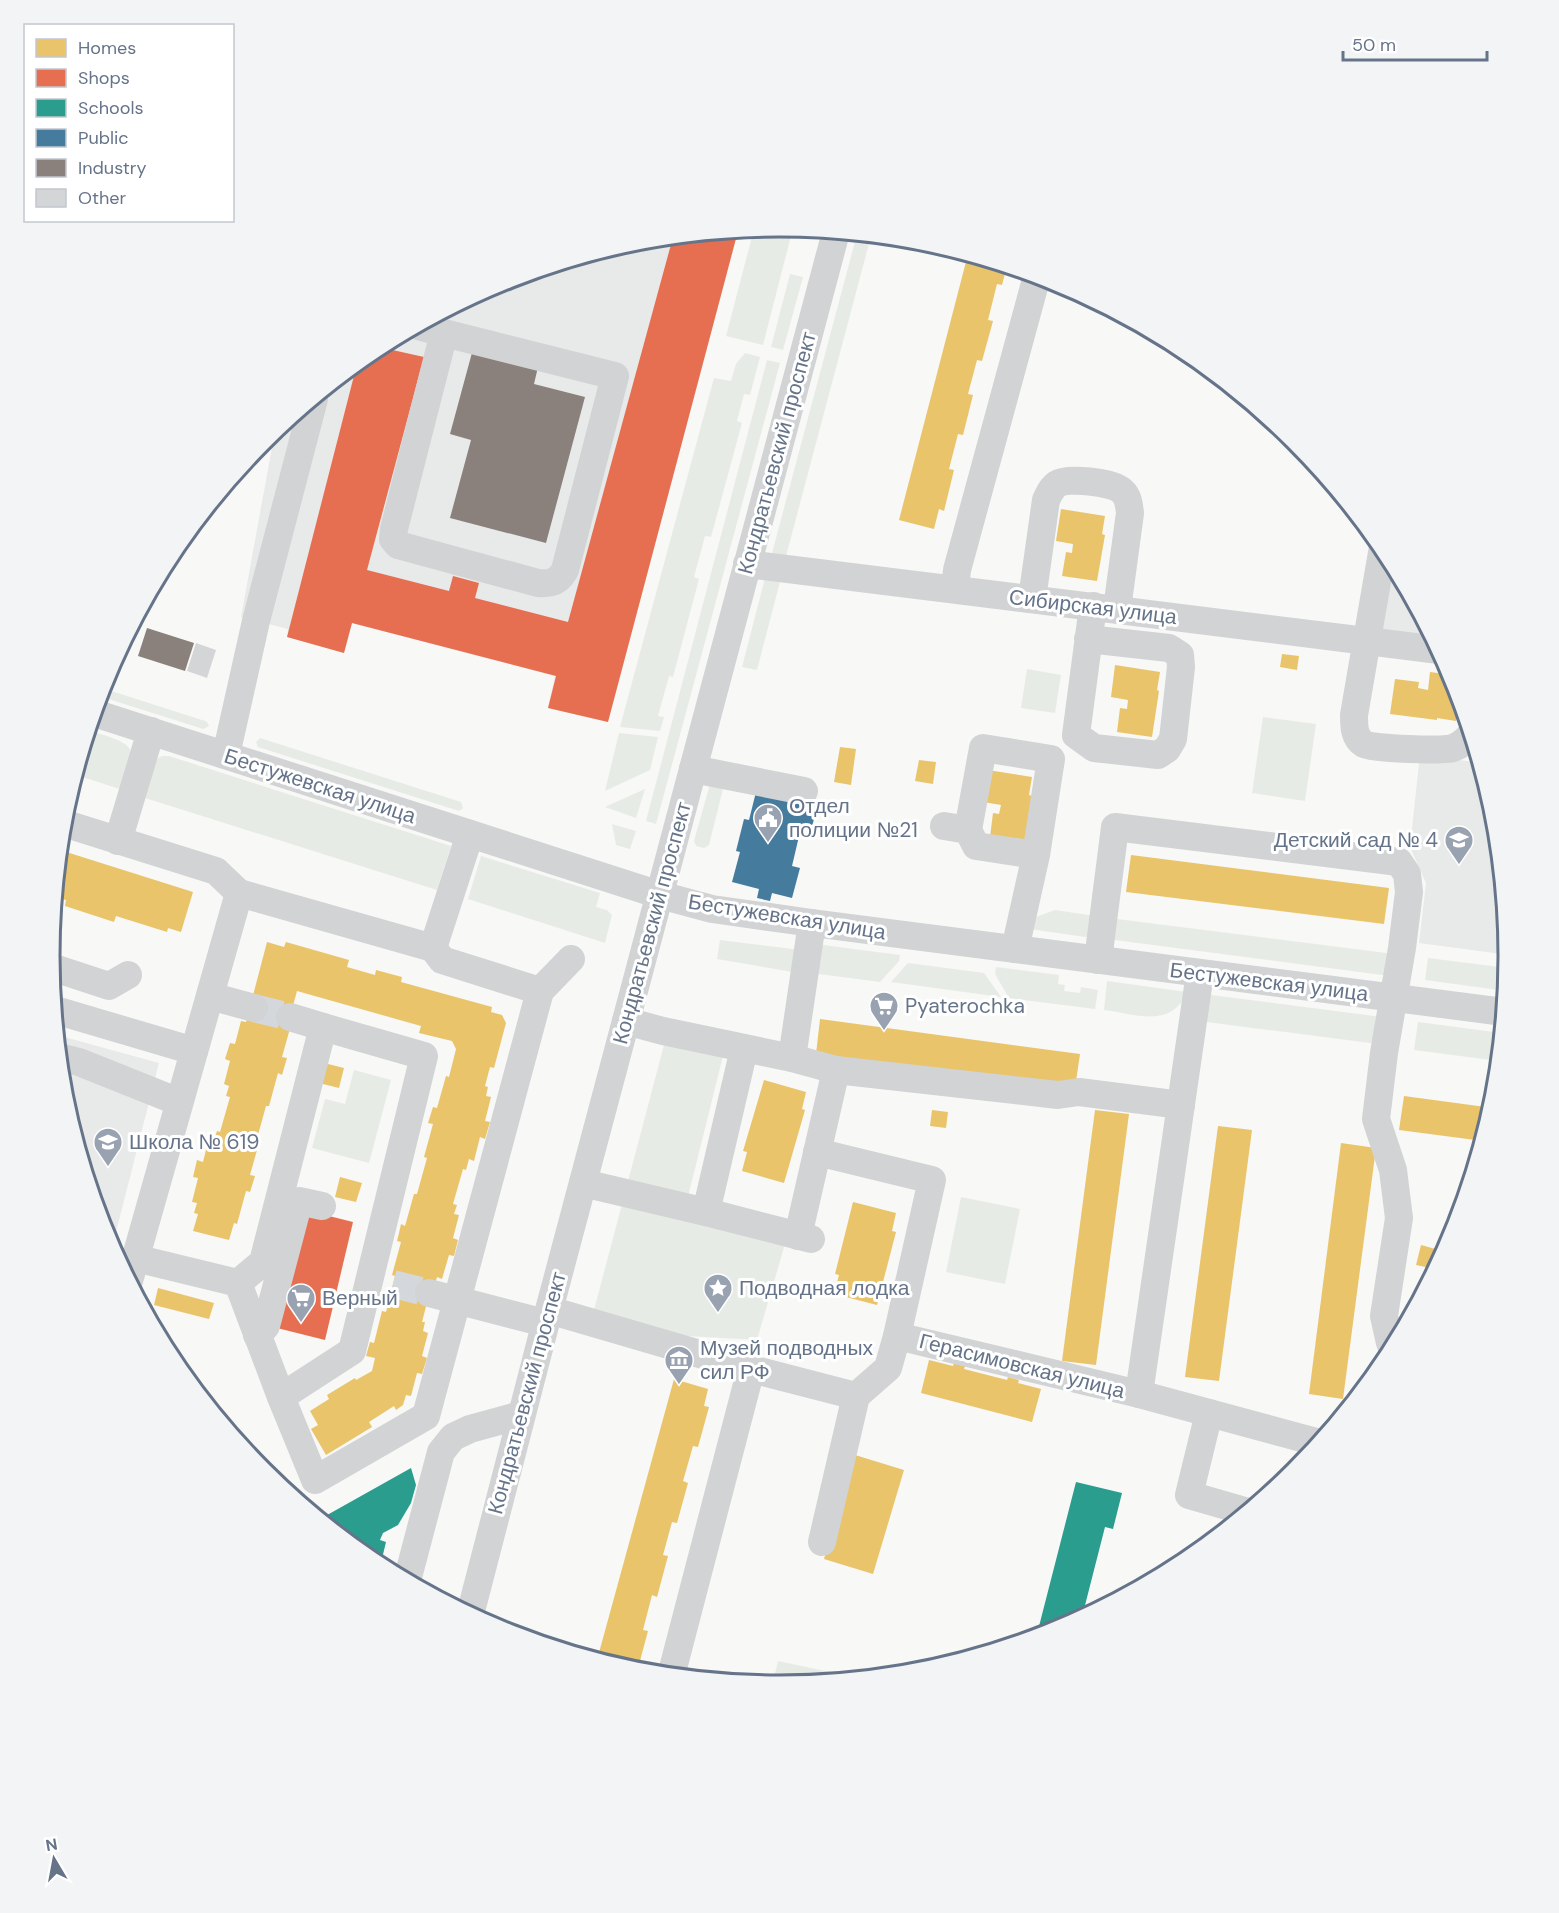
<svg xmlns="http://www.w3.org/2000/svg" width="1559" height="1913" viewBox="0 0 1559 1913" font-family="'DM Sans',sans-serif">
  <rect width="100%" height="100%" fill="#f8f8f7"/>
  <g fill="#e8e9e9">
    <polygon points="738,231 608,722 548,708 555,676 352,623 344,653 287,637 288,629 241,617 275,431 374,349 500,282 637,240"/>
    <polygon points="1388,554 1433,639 1375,631"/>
    <polygon points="1420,754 1480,763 1496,814 1509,955 1419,943 1426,883 1410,847"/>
    <polygon points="57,1035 159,1063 112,1248 105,1236 63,1099"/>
  </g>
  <g fill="#e7ebe5">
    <polygon points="780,227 793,228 763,345 726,336 754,229"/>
    <polygon points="857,234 871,236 785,560 771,557"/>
    <polygon points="790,274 803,277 783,350 771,347"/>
    <polygon points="745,353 760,357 750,395 744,394 737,421 742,423 711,537 705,536 694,577 699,579 673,677 669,676 658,716 664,717 660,731 620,727 714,378 731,381 736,364"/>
    <polygon points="767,360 780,363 656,824 646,821"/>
    <polygon points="782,574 757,670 742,667 765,578"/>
    <polygon points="1027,669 1061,675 1055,713 1021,708"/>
    <polygon points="102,688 205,721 207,722 209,726 203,729 99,696"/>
    <polygon points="1263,717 1316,724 1305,801 1252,793"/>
    <path d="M89,731C99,734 129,740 131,752C133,760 125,781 123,790L76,775Z"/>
    <polygon points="619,733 658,737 650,770 605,791"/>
    <polygon points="260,738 461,802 463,808 459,811 258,747 256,742"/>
    <polygon points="162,756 169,756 451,846 437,890 142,797 155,760"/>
    <polygon points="710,784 723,789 709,845 704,848 696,846 694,841"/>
    <polygon points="645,789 636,818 605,807"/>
    <polygon points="612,824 636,831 630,849 616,845"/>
    <polygon points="481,856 600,893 596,907 607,910 612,915 605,943 468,899"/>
    <polygon points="1055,910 1095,916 1092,938 1023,928 1025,921"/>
    <polygon points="1109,918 1394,954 1390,976 1107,939"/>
    <polygon points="720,940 801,950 798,973 717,959"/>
    <polygon points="815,944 900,955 899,961 880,982 811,973"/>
    <polygon points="1428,958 1508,968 1506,991 1425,980"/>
    <polygon points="908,963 984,973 1001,997 891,982"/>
    <polygon points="996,967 1059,975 1058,984 1065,985 1064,991 1080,993 1081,987 1098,990 1095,1009 1009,998 995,974"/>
    <path d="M1107,981L1187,992C1171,1029 1136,1014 1104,1010Z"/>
    <polygon points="1203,994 1382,1017 1378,1044 1199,1021"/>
    <polygon points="1418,1022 1502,1033 1499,1061 1414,1050"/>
    <polygon points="664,1045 723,1056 683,1217 785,1244 757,1340 687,1336 594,1310"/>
    <polygon points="354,1070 391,1080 369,1163 312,1148 325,1099 345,1104"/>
    <polygon points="961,1197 1020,1209 1005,1284 946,1272"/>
    <polygon points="778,1661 844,1675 843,1680 772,1686"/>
  </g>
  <g fill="#e9c46a">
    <polygon points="968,254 1007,266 1002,285 997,284 988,320 993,321 982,361 977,360 968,394 973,395 963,435 958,434 949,469 954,470 944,511 939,509 934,529 899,520"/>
    <polygon points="1061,509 1105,516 1102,534 1105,535 1097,581 1062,576 1066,552 1072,553 1073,544 1056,541"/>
    <polygon points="1282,654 1299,656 1297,670 1280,667"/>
    <polygon points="1115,665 1160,672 1157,690 1159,691 1152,737 1117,732 1120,708 1127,709 1128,700 1111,697"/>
    <polygon points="1430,672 1453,675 1459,695 1456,721 1437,718 1437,720 1390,714 1395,679 1419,682 1418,688 1428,690"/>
    <polygon points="840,747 856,749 851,785 834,782"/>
    <polygon points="919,760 936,762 933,784 915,781"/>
    <polygon points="988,770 1032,777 1029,795 1032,796 1025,842 990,837 993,813 999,814 1001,805 983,802"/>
    <polygon points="60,850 193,892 181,932 168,928 167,932 116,916 114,922 65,906 66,900 55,897"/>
    <polygon points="1131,855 1389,888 1384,924 1126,892"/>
    <polygon points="267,942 284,947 286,942 349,960 347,967 375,975 376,970 402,977 401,982 492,1007 491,1012 502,1015 506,1023 494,1068 490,1067 485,1086 488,1087 486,1096 491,1097 485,1121 490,1122 485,1139 480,1137 474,1161 469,1159 466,1170 463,1169 453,1204 457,1205 454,1214 459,1215 453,1238 458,1240 454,1256 449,1255 442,1279 437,1277 434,1287 431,1287 422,1322 425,1322 423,1331 428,1333 422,1356 427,1358 422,1374 417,1373 411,1396 406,1395 403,1405 396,1410 394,1406 369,1422 372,1427 326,1455 311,1429 318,1425 310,1411 329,1399 327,1395 355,1378 356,1380 372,1371 375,1358 366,1356 370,1342 374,1343 382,1311 386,1312 395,1276 392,1275 401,1242 397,1241 399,1233 401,1224 405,1226 414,1194 417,1194 427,1158 424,1157 433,1124 428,1123 433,1107 437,1108 446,1076 449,1077 456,1049 452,1041 419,1033 421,1026 297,991 288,1024 291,1025 282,1057 287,1058 282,1075 278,1073 269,1106 266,1106 256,1142 259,1143 250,1175 255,1176 250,1192 246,1191 237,1224 234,1223 229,1240 193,1231 198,1214 194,1213 197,1203 192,1202 198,1178 193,1177 197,1160 203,1162 209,1138 214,1140 217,1131 220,1132 230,1097 226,1096 229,1086 224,1084 230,1061 225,1059 230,1043 235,1044 241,1021 246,1022"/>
    <polygon points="820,1019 1080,1054 1075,1088 816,1054"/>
    <polygon points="324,1063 344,1068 339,1088 319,1083"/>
    <polygon points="764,1080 806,1092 802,1109 805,1110 784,1183 742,1171 747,1152 743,1151"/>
    <polygon points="1404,1096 1493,1108 1483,1141 1399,1130"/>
    <polygon points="932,1110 948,1112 946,1128 930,1126"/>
    <polygon points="1095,1110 1129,1114 1096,1365 1062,1361"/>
    <polygon points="1218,1126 1252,1130 1219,1381 1185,1377"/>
    <polygon points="1341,1143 1376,1148 1343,1399 1309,1394"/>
    <polygon points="340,1177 362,1183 356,1202 335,1197"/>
    <polygon points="853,1202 896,1213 892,1231 896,1232 877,1305 834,1294 839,1275 835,1274"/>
    <polygon points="1421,1245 1439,1250 1435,1269 1416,1265"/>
    <polygon points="158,1288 214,1303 209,1319 154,1305"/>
    <polygon points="929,1360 953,1366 954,1363 965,1366 964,1369 1007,1380 1008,1377 1019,1380 1018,1383 1041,1389 1032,1422 921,1393"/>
    <polygon points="674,1379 708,1389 704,1406 709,1407 698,1447 693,1446 683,1481 688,1483 677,1523 672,1522 663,1555 668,1556 657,1597 652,1595 643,1630 648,1631 637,1672 597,1660"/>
    <polygon points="855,1455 904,1470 873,1574 824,1559"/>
  </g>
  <g fill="#e76f51">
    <polygon points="738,231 608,722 548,708 556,676 352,623 344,653 287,637 357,364 379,347 424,357 367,570 449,591 453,576 479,583 475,598 568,622 673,237"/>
    <polygon points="305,1210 353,1222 325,1340 277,1328"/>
  </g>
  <g fill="#2a9d8f">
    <polygon points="411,1468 416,1485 411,1503 398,1525 383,1533 380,1540 386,1542 380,1567 320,1519"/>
    <polygon points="1076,1482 1122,1493 1113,1529 1105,1527 1082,1617 1084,1618 1059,1631 1036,1638"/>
  </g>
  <polygon fill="#457b9d" points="757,788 818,803 810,835 800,832 792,866 800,868 792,898 772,893 770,901 757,898 759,889 732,882 740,852 736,851 744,819 749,820"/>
  <g fill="#8a817c">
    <polygon points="473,349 538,367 534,384 585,397 546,543 450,518 471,440 450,434"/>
    <polygon points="147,628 194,643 185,671 138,656"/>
  </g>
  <polygon fill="#d4d5d6" points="196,643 216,650 207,678 187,671"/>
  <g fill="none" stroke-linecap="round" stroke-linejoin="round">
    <g stroke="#d4d7dc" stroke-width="28" stroke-dasharray="28 14" stroke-linecap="butt">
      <polyline points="254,1008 290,1017"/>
      <polyline points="393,1284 429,1293"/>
    </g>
    <g stroke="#d2d3d4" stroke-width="28">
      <path d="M418,326L444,333L615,376L565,570C558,582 552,584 538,583L398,545L393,539L394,529L444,333"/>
      <path d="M1383,547L1354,715C1354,726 1354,738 1364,744C1373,749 1443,751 1453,748C1461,745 1466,741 1471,734"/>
      <polyline points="747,564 1439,650"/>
      <polyline points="955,589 957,570 1037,276"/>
      <path d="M1032,599L1046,500C1049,494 1051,488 1057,484C1067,477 1112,482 1122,491C1128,496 1129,504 1130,513L1117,609"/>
      <polyline points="1088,639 1169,648 1180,655 1181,667 1173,739 1167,749 1158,755 1094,748 1076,735 1093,606"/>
      <polyline points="94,713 660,895 712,909 812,923 1504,1012"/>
      <polyline points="226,755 256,621 314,399"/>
      <polyline points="693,769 804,791"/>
      <polyline points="63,823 216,871 239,893"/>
      <polyline points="944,826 968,830"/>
      <polyline points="118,841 151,731"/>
      <polyline points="1015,949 1036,855 1051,759 983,748 968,830 976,846 1036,855"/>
      <polyline points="1098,960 1115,827 1399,862 1407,874 1409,892 1402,948 1384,1053 1376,1119 1393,1170 1399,1218 1384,1316 1390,1343 1396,1344"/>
      <polyline points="51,967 109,986 128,975"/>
      <polyline points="540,991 571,959"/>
      <polyline points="210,996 254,1008"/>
      <polyline points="55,1010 194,1051"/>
      <polyline points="290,1017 323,1027"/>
      <polyline points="626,1021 663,1031 792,1058 836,1070 1058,1095 1079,1092 1181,1105"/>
      <polyline points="59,1057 79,1062 179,1102"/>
      <polyline points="792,1058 812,923"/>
      <polyline points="817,1152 932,1180 897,1336"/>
      <polyline points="583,1183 706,1212 811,1239"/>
      <polyline points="706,1212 744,1049"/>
      <polyline points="798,1236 836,1070"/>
      <polyline points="135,1258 238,1283 281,1397 315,1480 426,1416 540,991 442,960 433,948"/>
      <polyline points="129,1281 239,893 433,948 470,834"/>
      <polyline points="238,1283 263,1262 323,1027 424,1056 352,1351 281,1397"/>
      <polyline points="429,1293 545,1323"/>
      <polyline points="549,1310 751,1369 856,1396 888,1368 897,1336 1139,1394 1320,1443"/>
      <polyline points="257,1335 266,1326 299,1201 322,1206"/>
      <polyline points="1139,1394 1200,973"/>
      <polyline points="1209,1413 1189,1495 1248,1512"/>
      <polyline points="822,1542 856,1396"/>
      <polyline points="407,1581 441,1452 453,1437 470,1429 521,1415"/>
      <polyline points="470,1615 549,1310 836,232"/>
      <polyline points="671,1676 751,1369"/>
    </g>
  </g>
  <defs>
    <g id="civic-pin" transform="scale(1.5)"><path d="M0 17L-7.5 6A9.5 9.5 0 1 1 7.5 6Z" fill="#99a2b0" stroke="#fff"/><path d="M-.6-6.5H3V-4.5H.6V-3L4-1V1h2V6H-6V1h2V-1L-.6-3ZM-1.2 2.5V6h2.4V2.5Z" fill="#fff"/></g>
    <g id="school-pin" transform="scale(1.5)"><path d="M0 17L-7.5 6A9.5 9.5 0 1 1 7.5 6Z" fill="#99a2b0" stroke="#fff"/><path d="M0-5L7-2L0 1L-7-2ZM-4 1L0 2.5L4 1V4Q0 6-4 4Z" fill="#fff"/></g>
    <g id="supermarket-pin" transform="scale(1.5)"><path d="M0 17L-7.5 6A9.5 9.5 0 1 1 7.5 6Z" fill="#99a2b0" stroke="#fff"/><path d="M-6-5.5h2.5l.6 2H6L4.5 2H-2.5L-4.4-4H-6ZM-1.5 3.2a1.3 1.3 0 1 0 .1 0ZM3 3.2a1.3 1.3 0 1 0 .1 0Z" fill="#fff"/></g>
    <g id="sight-pin" transform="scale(1.5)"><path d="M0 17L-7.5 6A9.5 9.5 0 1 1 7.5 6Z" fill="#99a2b0" stroke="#fff"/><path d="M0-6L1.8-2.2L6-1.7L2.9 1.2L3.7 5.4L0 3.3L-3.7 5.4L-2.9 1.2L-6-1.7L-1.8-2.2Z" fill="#fff"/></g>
    <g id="museum-pin" transform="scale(1.5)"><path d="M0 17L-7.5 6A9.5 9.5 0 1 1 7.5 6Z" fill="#99a2b0" stroke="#fff"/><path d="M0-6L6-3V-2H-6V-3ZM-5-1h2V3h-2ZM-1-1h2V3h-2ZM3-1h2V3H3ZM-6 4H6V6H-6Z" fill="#fff"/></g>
  </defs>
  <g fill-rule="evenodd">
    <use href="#civic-pin" x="768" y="818"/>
    <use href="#school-pin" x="1459" y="840"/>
    <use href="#supermarket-pin" x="884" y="1006"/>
    <use href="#school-pin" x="108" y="1142"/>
    <use href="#sight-pin" x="718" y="1288"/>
    <use href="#supermarket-pin" x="301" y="1298"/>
    <use href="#museum-pin" x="679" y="1360"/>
  </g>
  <g text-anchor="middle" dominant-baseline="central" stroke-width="6" stroke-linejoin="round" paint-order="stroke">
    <g font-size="21" fill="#66748a" stroke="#fff">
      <text transform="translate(777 453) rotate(-75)">Кондратьевский проспект</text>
      <text transform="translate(1093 607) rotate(7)">Сибирская улица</text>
      <text transform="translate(320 786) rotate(18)">Бестужевская улица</text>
      <text transform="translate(787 917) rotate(9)">Бестужевская улица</text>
      <text transform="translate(652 923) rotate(-75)">Кондратьевский проспект</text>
      <text transform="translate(1269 982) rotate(7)">Бестужевская улица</text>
      <text transform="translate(1022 1366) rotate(14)">Герасимовская улица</text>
      <text transform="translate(527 1393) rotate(-75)">Кондратьевский проспект</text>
    </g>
    <g font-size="21" fill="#66748a" stroke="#fff" text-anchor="start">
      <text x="789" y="806">Отдел<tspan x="789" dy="24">полиции №21</tspan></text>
      <text x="1438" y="840" text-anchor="end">Детский сад № 4</text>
      <text x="905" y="1006">Pyaterochka</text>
      <text x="129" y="1142">Школа № 619</text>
      <text x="739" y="1288">Подводная лодка</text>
      <text x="322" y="1298">Верный</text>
      <text x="700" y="1348">Музей подводных<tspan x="700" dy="24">сил РФ</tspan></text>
    </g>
  </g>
  <path d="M0 0H1559V1913H0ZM60 956a719 719 0 1 1 1438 0a719 719 0 1 1-1438 0Z" fill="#f3f4f6" fill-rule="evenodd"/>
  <path fill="none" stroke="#66748a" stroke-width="3" d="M60 956a719 719 0 1 1 1438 0a719 719 0 1 1-1438 0Z"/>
  <rect x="24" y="24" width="210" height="198" fill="#ffffff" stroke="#c2c7d0" stroke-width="1.5"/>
  <rect x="36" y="39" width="30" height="18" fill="#e9c46a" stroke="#c2c7d0" stroke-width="1.5"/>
  <text x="78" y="54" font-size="18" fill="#66748a">Homes</text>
  <rect x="36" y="69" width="30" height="18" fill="#e76f51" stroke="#c2c7d0" stroke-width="1.5"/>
  <text x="78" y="84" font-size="18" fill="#66748a">Shops</text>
  <rect x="36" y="99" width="30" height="18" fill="#2a9d8f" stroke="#c2c7d0" stroke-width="1.5"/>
  <text x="78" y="114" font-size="18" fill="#66748a">Schools</text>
  <rect x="36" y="129" width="30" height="18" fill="#457b9d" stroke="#c2c7d0" stroke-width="1.5"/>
  <text x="78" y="144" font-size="18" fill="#66748a">Public</text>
  <rect x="36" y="159" width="30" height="18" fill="#8a817c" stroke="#c2c7d0" stroke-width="1.5"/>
  <text x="78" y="174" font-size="18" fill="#66748a">Industry</text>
  <rect x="36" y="189" width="30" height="18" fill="#d4d5d6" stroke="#c2c7d0" stroke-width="1.5"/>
  <text x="78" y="204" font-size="18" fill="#66748a">Other</text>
  <g transform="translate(54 1859) rotate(350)" stroke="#ffffff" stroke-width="4.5" paint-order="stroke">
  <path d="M0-4.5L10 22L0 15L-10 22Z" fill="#66748a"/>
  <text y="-9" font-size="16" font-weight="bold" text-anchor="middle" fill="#66748a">N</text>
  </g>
  <path d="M1343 51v9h144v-9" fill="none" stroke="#66748a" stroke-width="3"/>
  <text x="1352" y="51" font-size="18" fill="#66748a" stroke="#ffffff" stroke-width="4.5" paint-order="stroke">50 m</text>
</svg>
